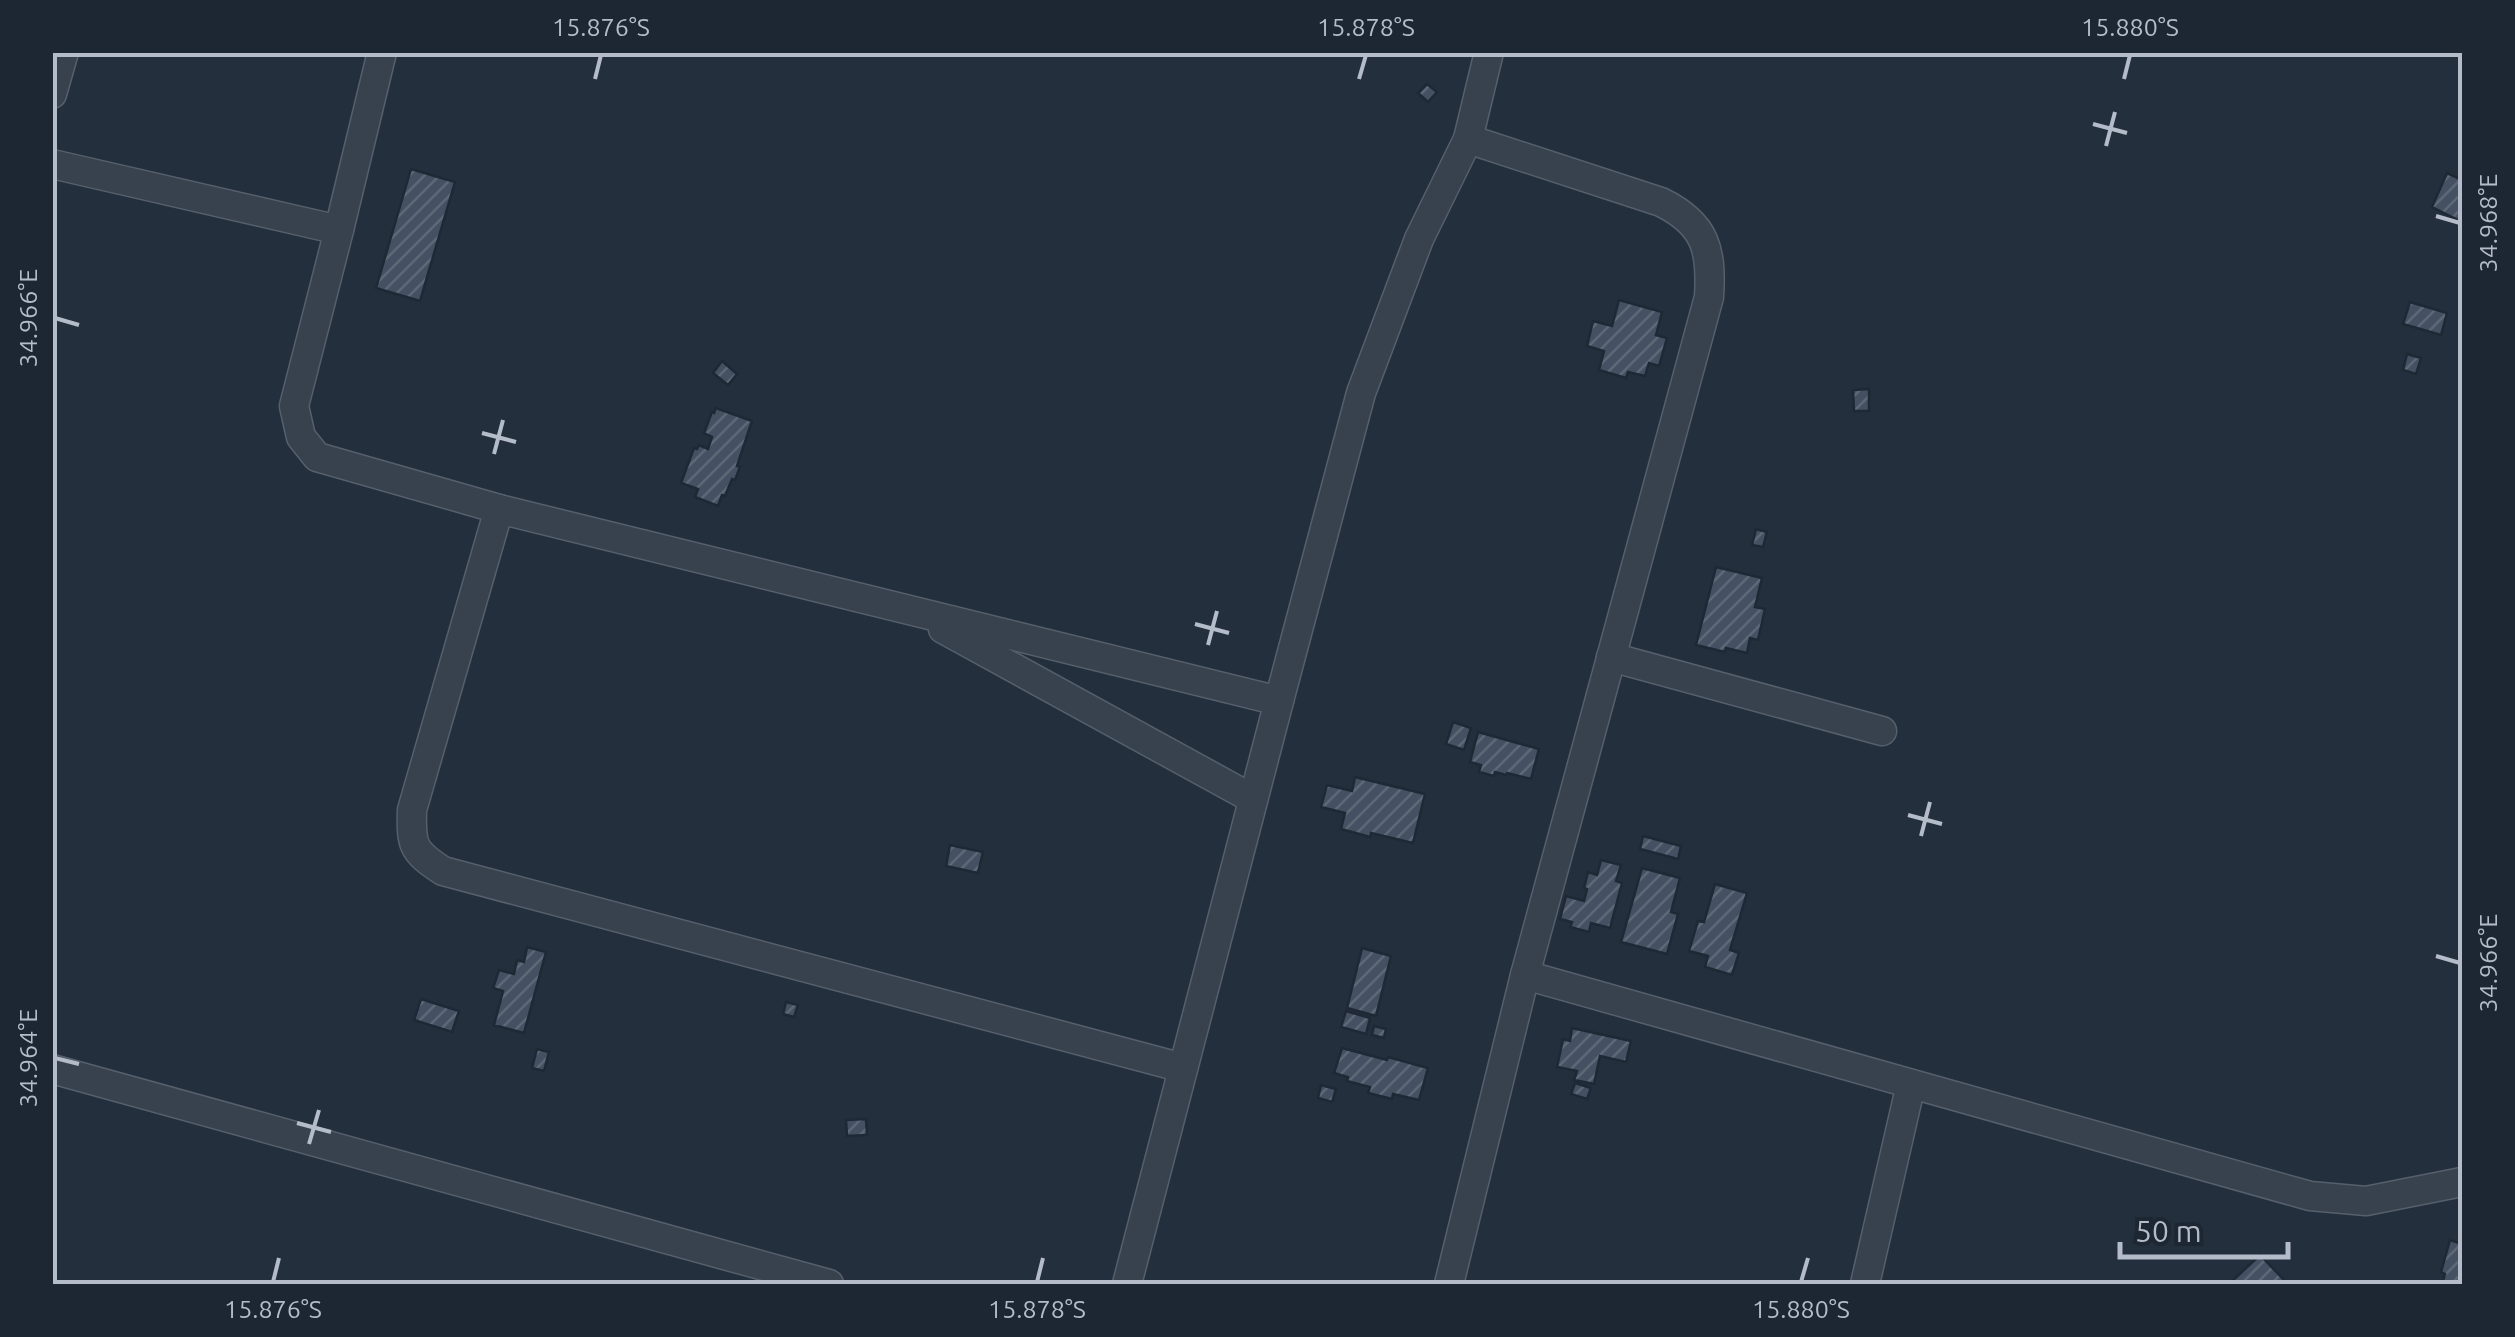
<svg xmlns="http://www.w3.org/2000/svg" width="2515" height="1337" viewBox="0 0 2515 1337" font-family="Ubuntu,sans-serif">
  <defs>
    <pattern id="building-hatch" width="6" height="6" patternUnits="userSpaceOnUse" patternTransform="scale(2.5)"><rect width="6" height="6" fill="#455162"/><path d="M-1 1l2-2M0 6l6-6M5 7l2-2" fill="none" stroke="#5d6877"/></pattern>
  </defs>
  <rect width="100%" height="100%" fill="#242f3e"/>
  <g fill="url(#building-hatch)" stroke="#1f2835" stroke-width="2.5">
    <polygon points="1427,84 1437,92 1428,102 1418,93"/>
    <polygon points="411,169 455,182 420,301 376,288"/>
    <polygon points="2447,173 2462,180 2462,222 2432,207"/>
    <polygon points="1619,300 1662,312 1656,335 1667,338 1659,366 1649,363 1645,376 1628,372 1626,378 1599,370 1604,351 1587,346 1593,321 1612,326"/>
    <polygon points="2410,302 2447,313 2441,335 2403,324"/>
    <polygon points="2407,354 2421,358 2416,374 2403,370"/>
    <polygon points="722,361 737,374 728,385 713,373"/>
    <polygon points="1869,389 1869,411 1854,411 1853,390"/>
    <polygon points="716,408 752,421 737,466 740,467 735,480 732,479 725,496 722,495 718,506 695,497 698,489 681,483 694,448 697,449 699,445 708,449 712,437 704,433 712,412 714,413"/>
    <polygon points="1756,529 1767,532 1763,547 1752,545"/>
    <polygon points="1716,567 1762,578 1755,607 1765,609 1758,640 1750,638 1747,653 1726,648 1725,652 1696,645"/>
    <polygon points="1453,722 1471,728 1464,750 1446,744"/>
    <polygon points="1478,732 1539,749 1531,779 1507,773 1506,775 1495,772 1494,776 1479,772 1481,765 1470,762"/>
    <polygon points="1355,777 1425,794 1413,843 1371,833 1370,837 1341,829 1345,813 1321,807 1327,785 1352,791"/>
    <polygon points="1643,836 1681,846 1678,859 1640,849"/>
    <polygon points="950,845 983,852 978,873 946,866"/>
    <polygon points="1601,860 1621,865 1616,881 1622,883 1610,928 1591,923 1589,932 1570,927 1572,922 1560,919 1566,896 1584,901 1587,889 1584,888 1588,872 1597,875"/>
    <polygon points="1642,868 1680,878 1671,912 1678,914 1667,954 1621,942"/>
    <polygon points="1715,884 1747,893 1730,950 1739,953 1732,975 1705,967 1708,956 1689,951 1698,921 1704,922"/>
    <polygon points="527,947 546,952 524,1033 494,1025 503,991 493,988 499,970 514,974 517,960 524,962"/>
    <polygon points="1362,948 1391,956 1376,1016 1347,1008"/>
    <polygon points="421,999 459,1011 452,1032 414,1020"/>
    <polygon points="786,1002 798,1005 794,1017 783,1014"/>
    <polygon points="1346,1011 1370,1018 1366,1034 1341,1027"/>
    <polygon points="1374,1026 1386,1029 1384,1038 1372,1035"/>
    <polygon points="1572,1028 1631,1041 1626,1062 1600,1056 1594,1084 1574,1080 1577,1071 1557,1067 1563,1039 1570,1041"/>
    <polygon points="1342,1048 1387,1060 1388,1057 1428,1068 1419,1100 1393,1094 1392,1099 1368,1093 1370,1087 1347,1081 1348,1077 1334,1073"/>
    <polygon points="537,1049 549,1052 544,1071 532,1068"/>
    <polygon points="1575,1083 1591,1088 1587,1099 1571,1094"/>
    <polygon points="1321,1085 1336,1089 1332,1102 1318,1098"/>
    <polygon points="866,1119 867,1135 847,1136 846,1120"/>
    <polygon points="2450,1240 2462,1244 2462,1279 2460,1279 2459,1284 2442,1284 2445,1274 2441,1272"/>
    <polygon points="2260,1255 2288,1284 2229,1284"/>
  </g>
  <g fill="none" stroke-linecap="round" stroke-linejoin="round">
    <g stroke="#565f6c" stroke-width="31">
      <g id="street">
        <polyline points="52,94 64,52"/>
        <polyline points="52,164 339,230 382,52"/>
        <polyline points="339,230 294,406 301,437 317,457 499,509 1279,701 1127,1284"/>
        <path d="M499,509L412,810C411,845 412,851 443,871L1183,1068"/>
        <polyline points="943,629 1253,799"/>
        <polyline points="1611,657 1882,731"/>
        <polyline points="1279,701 1361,393 1419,239 1468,139 1489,52"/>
        <polyline points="1525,975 2310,1196 2366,1201 2462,1182"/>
        <polyline points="52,1069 829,1284"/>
        <path d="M1449,1284L1525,975L1709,297C1712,250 1706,224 1661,202L1468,139"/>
        <polyline points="1865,1284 1911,1084"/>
      </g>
    </g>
    <use href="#street" stroke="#38414e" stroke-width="28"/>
  </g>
  <path fill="none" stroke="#b4bcc9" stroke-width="4" d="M595,79L601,55M1359,79L1366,55M2124,79L2130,55M2093,124L2127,133M2106,146L2115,112M2436,216L2460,223M55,318L79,325M482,433L516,442M494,454L503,420M1195,624L1229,633M1208,645L1217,611M1908,815L1942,824M1921,836L1930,802M2436,956L2460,963M55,1058L79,1064M297,1123L331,1132M309,1144L319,1110M273,1282L279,1258M1037,1282L1043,1258M1801,1282L1808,1258"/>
  <rect width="2515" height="1337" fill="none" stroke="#1d2633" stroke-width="110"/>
  <path d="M2120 1242v15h168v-15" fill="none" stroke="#b4bcc9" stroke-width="5"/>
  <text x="2135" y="1242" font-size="30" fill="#b4bcc9" stroke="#1d2633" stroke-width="8" paint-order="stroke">50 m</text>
  <rect x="55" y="55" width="2405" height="1227" fill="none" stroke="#b4bcc9" stroke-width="4"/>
  <g font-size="25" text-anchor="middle" fill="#b4bcc9">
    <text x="601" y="36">15.876°S</text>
    <text x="1366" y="36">15.878°S</text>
    <text x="2130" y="36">15.880°S</text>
    <text transform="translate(2488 223) rotate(-90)" y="9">34.968°E</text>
    <text transform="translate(28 318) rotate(-90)" y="9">34.966°E</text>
    <text transform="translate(2488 963) rotate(-90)" y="9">34.966°E</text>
    <text transform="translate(28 1058) rotate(-90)" y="9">34.964°E</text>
    <text x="273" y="1318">15.876°S</text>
    <text x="1037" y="1318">15.878°S</text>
    <text x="1801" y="1318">15.880°S</text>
  </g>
</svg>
